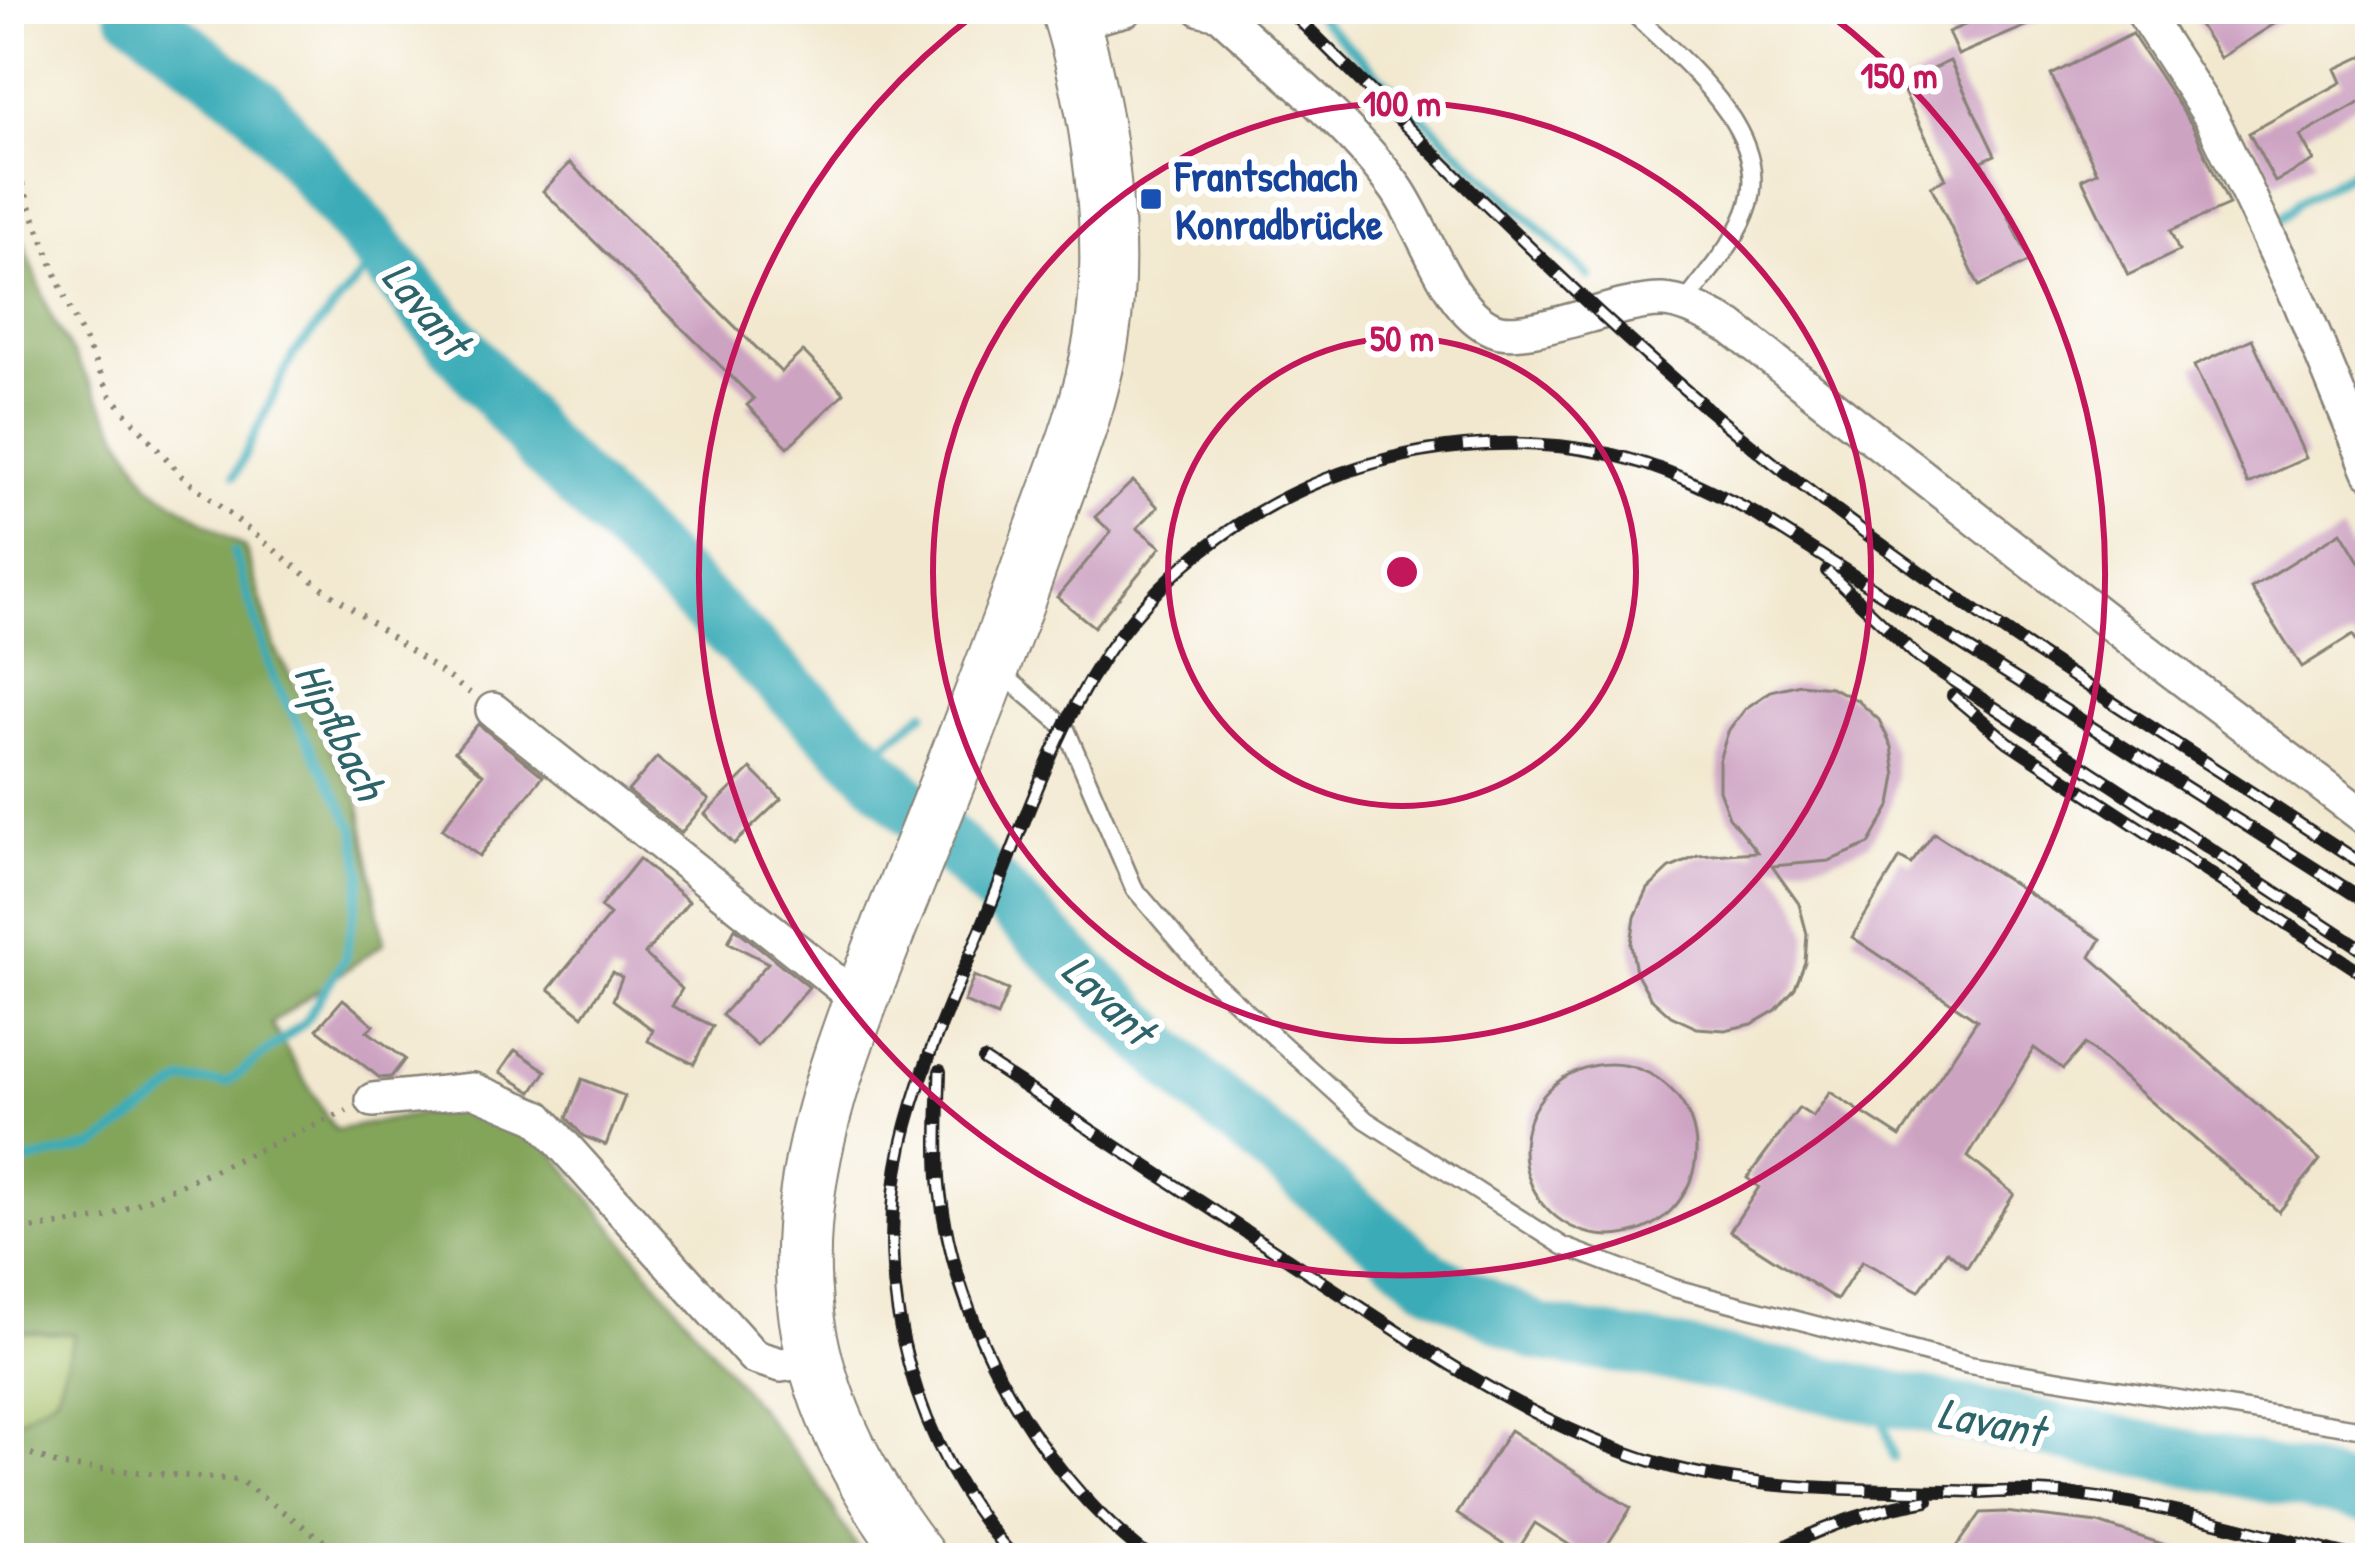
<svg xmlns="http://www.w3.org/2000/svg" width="2379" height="1567" viewBox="0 0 2379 1567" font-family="'Patrick Hand',sans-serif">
  <rect width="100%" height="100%" fill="#fff"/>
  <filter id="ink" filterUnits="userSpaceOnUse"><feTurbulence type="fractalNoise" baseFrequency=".00833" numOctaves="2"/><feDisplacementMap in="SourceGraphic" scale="24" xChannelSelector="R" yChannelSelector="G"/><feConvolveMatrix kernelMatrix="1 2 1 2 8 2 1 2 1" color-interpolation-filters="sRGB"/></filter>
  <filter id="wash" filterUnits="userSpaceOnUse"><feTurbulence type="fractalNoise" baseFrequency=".004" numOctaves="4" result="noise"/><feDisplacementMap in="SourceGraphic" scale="48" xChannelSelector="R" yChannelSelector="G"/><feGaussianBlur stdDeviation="2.7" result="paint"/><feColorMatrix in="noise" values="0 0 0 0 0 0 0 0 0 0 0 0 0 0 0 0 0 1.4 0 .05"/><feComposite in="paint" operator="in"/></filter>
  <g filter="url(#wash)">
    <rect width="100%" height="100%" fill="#f2e8cf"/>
    <polygon fill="#a4be65" stroke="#606d40" stroke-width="3" points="9,1331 76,1333 56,1396 9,1425"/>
    <polygon fill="#83a55a" stroke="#50603b" stroke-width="3" points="9,203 51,316 150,486 245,548 276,650 359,801 384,943 271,1024 335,1130 478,1103 536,1131 813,1476 863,1558 9,1558 9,1425 56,1396 75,1334 9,1331"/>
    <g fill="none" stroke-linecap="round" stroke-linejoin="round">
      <g stroke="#3bacb7" stroke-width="9">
        <polyline points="1310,9 1590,277"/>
        <polyline points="2278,221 2298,202 2370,162"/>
        <polyline points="235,475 293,355 381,253"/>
        <polyline points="864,761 925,712"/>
        <polyline points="9,1165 95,1146 185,1081 227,1083 304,1023 345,958 362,875 355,829 273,678 234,552"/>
        <polyline points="1875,1395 1894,1458"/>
      </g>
      <polyline stroke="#3bacb7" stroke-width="57" points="133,9 260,107 543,449 1197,1085 1429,1278 1539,1333 1672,1354 2370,1495"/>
    </g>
    <g id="blocks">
      <g fill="#cda3c2">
        <polygon points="2002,9 2066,9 1958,55 1948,32"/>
        <polygon points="2189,9 2298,9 2220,58"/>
        <polygon points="2132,34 2193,127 2229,205 2170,231 2179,251 2128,275 2082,179 2097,172 2051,75"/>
        <polygon points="2370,53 2370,97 2300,136 2314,161 2275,182 2249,133 2342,82 2336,69"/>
        <polygon points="1950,61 1995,155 1982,161 2030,261 1979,286 1931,186 1946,179 1900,84"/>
        <polygon points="570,163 781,372 803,351 844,393 788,447 747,405 754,399 543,191"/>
        <polygon points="2252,339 2306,458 2248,484 2194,366"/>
        <polygon points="1133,481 1158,507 1137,528 1161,547 1094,627 1057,597 1111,532 1095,517"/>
        <polygon points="2341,532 2370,580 2370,664 2353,635 2302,667 2251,588"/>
        <polygon points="1800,684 1830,687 1857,700 1879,720 1892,747 1896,776 1891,805 1869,844 1829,861 1772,866 1799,904 1807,934 1805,962 1795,988 1776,1010 1752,1024 1725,1030 1697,1028 1671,1016 1650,997 1636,972 1631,944 1635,917 1648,889 1670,868 1698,856 1757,852 1729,817 1719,790 1719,760 1728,732 1746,708 1771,691"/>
        <polygon points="478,724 543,776 479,856 442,829 483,774 455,751"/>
        <polygon points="657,757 709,800 681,833 628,791"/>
        <polygon points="751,769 781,799 734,844 705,814"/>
        <polygon points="1934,833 2101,939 2091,957 2320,1160 2279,1212 2085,1044 2063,1069 2034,1048 1968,1157 2014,1194 1967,1267 1947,1251 1919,1291 1862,1261 1837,1300 1730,1231 1759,1187 1747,1178 1799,1108 1813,1117 1830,1092 1900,1137 1977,1020 1852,937 1900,858 1911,864"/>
        <polygon points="639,859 689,901 645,954 682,989 672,1006 713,1026 694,1064 648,1041 653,1030 613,1000 622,977 612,972 583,1016 549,989 610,915 600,907"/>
        <polygon points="735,928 809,987 757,1046 722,1015 768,963 728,942"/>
        <polygon points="974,976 1008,990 997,1016 964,1002"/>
        <polygon points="343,999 374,1025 367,1031 405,1059 391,1077 380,1078 317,1029"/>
        <polygon points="515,1050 546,1071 532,1092 500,1072"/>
        <circle cx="1610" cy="1150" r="86"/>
        <polygon points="582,1079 625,1096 606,1145 583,1136 567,1118"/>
        <polygon points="1510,1430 1631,1508 1599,1558 1590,1558 1535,1523 1516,1553 1457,1514"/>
        <polygon points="2005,1512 2098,1523 2190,1553 2189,1558 1949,1558 1981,1513"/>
      </g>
    </g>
  </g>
  <g filter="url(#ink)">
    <use href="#blocks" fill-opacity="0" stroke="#878276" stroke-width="3"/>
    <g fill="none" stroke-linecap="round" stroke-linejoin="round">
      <g stroke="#878276" stroke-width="21">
        <g id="lane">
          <path d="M1629,9C1676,56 1772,129 1749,204C1738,242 1706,273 1684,305"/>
          <polyline points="999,671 1065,727 1134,888 1215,983 1366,1120 1563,1246 1674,1288 1969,1365 2370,1430"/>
        </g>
      </g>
      <g stroke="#878276" stroke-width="38">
        <g id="street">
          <path d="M1201,9L1220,13C1279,68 1348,122 1396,188C1424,227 1448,311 1493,329C1528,343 1615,300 1663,301C1687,302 1710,317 1731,327L2134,642L2370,821"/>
          <polyline points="2141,9 2211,117 2300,302 2370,471"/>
          <polyline points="1072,23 1126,9"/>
          <polyline points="493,710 860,1001"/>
          <polyline points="373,1100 473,1090 538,1117 754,1357 781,1365 815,1360"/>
        </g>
      </g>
      <g stroke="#878276" stroke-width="58">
        <path id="primary" d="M918,1558C861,1484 815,1399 805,1305C791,1169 844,1043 892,920C943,794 994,668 1039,539C1062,475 1090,408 1101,340C1118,240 1098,105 1068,9"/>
      </g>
      <g stroke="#878276" stroke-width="6" stroke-dasharray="3 9" stroke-linecap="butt">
        <polyline points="9,150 67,303 111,396 183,477 312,580 470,693"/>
        <polyline points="9,1232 105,1218 347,1111"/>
        <polyline points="9,1445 61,1466 239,1480 347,1558"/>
      </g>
      <use href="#lane" stroke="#fff" stroke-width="16"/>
      <use href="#street" stroke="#fff" stroke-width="33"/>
      <use href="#primary" stroke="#fff" stroke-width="54"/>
      <g stroke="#1c1c1c" stroke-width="14">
        <g id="rail">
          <path d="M1288,9C1445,163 1598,324 1771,461C1960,611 2169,737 2370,870"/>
          <polyline points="1827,571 1919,658 2370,954"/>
          <polyline points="1953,696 2008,742 2370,978"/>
          <path d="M984,1060C1095,1133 1207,1206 1318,1279C1427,1350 1535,1427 1661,1464C1767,1495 1886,1488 1995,1492"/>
          <path d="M940,1071C939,1110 936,1151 940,1190C956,1329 1039,1473 1150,1558"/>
          <path d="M1980,1493C2107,1484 2234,1528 2356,1558"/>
          <path d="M1015,1558C914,1451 871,1288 902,1145C920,1064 959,984 990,907C1024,824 1053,735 1102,660C1211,494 1417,414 1609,454C1663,466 1711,490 1759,516L2370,904"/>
          <path d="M1764,1558C1815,1529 1869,1510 1927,1500"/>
        </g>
      </g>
      <use href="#rail" stroke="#fff" stroke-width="9" stroke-dasharray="27" stroke-linecap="butt"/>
    </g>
  </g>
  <g fill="none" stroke="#c2185b" stroke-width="6">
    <circle cx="1402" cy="572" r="234"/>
    <circle cx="1402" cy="572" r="469"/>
    <path d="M1825 11A703 703 0 1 1 979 11"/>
  </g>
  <rect fill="#1a4fb4" stroke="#fff" stroke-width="4.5" x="1139" y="187" width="24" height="24" rx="6"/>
  <g text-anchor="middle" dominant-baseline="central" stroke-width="12" stroke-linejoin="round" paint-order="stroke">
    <g font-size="42" font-weight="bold" fill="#164399" stroke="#fff" text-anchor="start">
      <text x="1175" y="175">Frantschach<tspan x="1175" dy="48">Konradbrücke</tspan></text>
    </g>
    <g font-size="45" font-style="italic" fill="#2c646a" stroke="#fff">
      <text transform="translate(427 308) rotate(50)">Lavant</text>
      <text transform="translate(341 730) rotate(63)">Hipflbach</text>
      <text transform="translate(1109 999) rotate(44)">Lavant</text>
      <text transform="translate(1991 1421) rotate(11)">Lavant</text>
    </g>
  </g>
  <circle cx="1402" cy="572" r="18" fill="#c2185b" stroke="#fff" stroke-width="6"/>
  <g font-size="36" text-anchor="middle" font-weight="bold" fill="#c2185b" stroke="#fff" stroke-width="12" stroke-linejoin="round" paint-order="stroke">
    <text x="1899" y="88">150 m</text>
    <text x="1402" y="116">100 m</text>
    <text x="1402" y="351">50 m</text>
  </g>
  <rect width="2379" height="1567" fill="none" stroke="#fff" stroke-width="48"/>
</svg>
